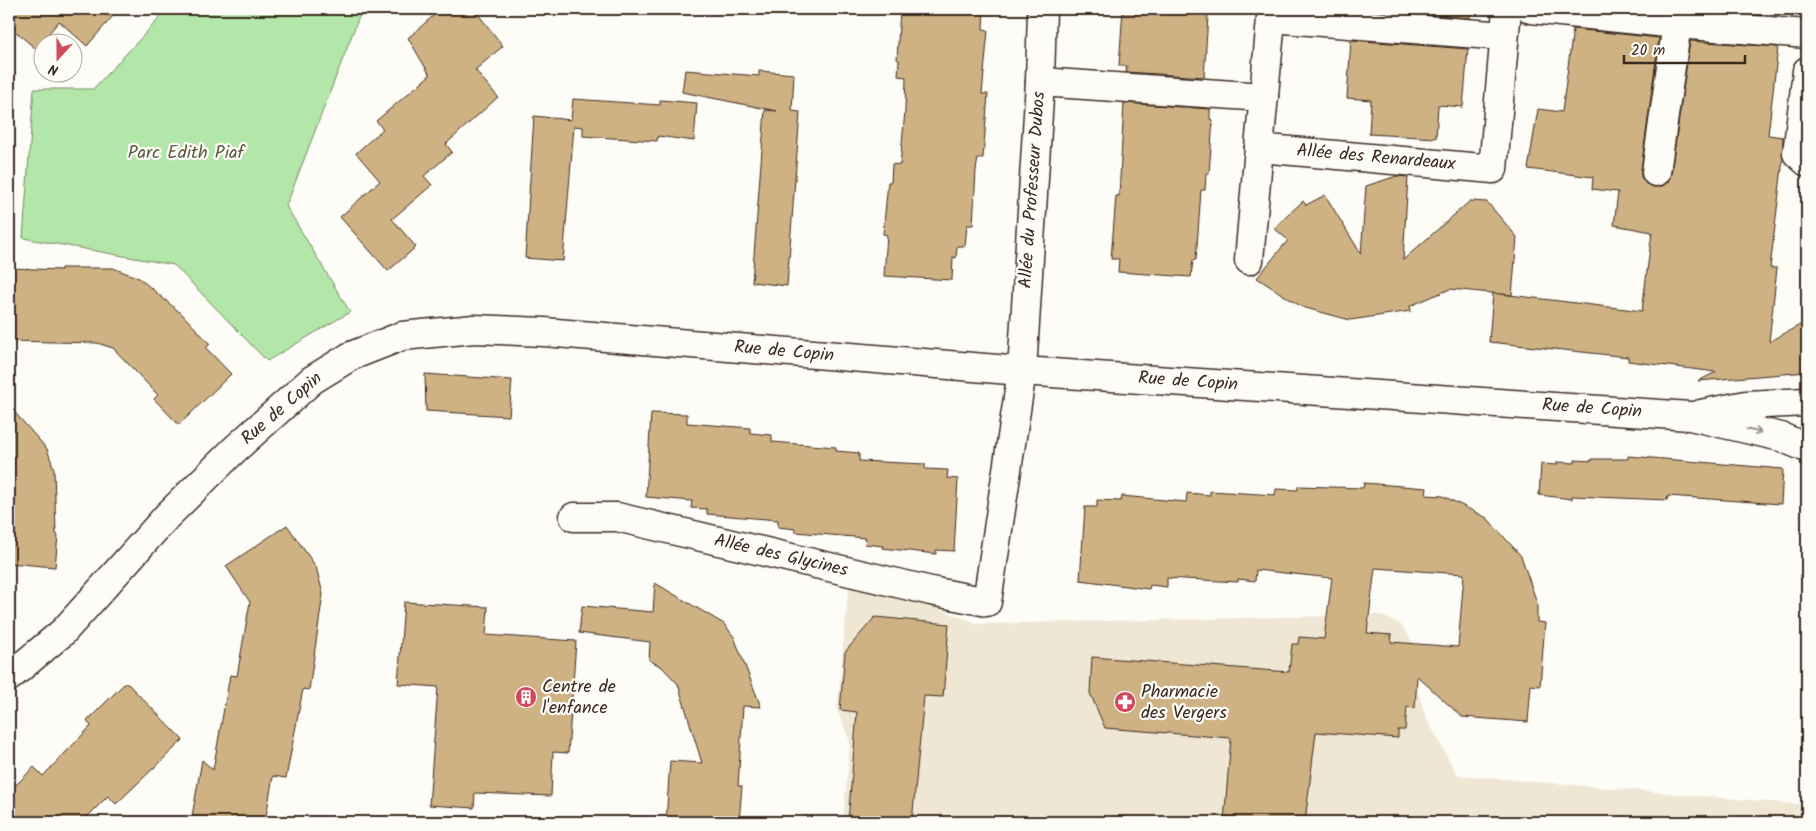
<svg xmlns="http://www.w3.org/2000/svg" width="1816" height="831" viewBox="0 0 1816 831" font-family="Kalam,sans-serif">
  <rect width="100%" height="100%" fill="#fdfcf7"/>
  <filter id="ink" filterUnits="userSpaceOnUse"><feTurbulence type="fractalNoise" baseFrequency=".02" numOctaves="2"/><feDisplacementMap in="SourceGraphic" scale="10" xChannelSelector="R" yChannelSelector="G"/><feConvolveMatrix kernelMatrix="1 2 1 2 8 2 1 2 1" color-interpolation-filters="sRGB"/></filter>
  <g filter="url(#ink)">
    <polygon fill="#efe6d4" points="849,584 901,595 979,624 1380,615 1400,624 1413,642 1416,651 1418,693 1426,717 1457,775 1807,805 1807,822 843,822 850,741 837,710"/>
    <polygon fill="#b2e7a9" stroke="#768864" points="163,9 362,9 286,206 350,312 267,361 174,265 23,238 34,89 93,89 157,21"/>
    <g fill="#cfb284" stroke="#3b2a1e" fill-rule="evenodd">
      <polygon points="9,9 119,9 87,46 59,21 36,49 9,26"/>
      <polygon points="441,9 474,9 503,46 475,70 498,97 446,144 452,152 424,176 432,185 392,219 416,247 388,271 340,217 380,181 356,153 383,129 376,121 430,75 408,38"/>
      <polygon points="900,9 984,9 983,29 988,30 982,94 988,94 983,158 978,158 976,170 973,225 967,225 965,246 957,246 956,258 953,257 952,280 884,276 887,235 883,234 888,182 891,182 892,164 900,165 905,111 906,77 898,76 899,60 897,59"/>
      <polygon points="1123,9 1205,9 1205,15 1208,15 1204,77 1126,72 1127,66 1119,66"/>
      <polygon points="1360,9 1454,9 1470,10 1470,18"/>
      <polygon points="1573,29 1659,38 1641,170 1641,177 1646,184 1654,187 1662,186 1668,182 1671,174 1690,41 1778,47 1768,135 1783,137 1783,159 1770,268 1777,268 1769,342 1807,321 1807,372 1698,381 1716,372 1628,361 1628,357 1489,342 1493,293 1642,311 1652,232 1614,225 1618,192 1592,189 1593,177 1528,169 1538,109 1562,112"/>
      <polygon points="1351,40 1468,49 1463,107 1438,105 1436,138 1369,134 1371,100 1347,98"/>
      <polygon points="685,70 759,76 759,71 794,74 792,111 800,112 787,286 752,282 765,110 777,111 682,92"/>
      <polygon points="573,99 660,105 660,100 697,103 694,141 658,136 657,141 583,136 583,127 574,126 563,261 525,258 534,116 571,120"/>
      <polygon points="1124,103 1210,109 1210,119 1213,120 1209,173 1206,173 1205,190 1201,190 1196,260 1193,260 1191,277 1118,272 1119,259 1111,259 1116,196 1119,196"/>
      <polygon points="1397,176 1408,177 1403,260 1470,201 1487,202 1517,237 1512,295 1450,289 1410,306 1411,311 1350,320 1302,307 1257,278 1288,240 1274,228 1303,201 1306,205 1325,195 1361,254 1366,186"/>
      <polygon points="9,268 61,270 61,268 113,268 139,278 183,315 210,344 206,348 231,374 179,425 154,399 158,395 113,348 97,343 9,341"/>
      <polygon points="425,374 512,380 509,416 426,411"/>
      <polygon points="9,406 47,449 54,469 56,534 58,535 55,567 9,563"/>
      <polygon points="651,413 687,414 687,423 750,428 750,433 772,435 772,442 836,447 836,451 859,453 859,461 925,464 925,469 948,470 947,478 958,479 954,551 936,550 936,554 882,548 883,546 865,544 866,538 795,532 795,529 778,527 778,520 707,514 707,509 691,508 692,501 646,497"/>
      <polygon points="1628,456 1783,469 1781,504 1668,496 1667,500 1572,496 1572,499 1539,495 1541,464 1557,465 1557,462 1575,463 1575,460 1592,461 1592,459 1628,459"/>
      <path d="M1364,483L1427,488L1426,495L1443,496L1487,518L1521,556L1537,603V622L1545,623L1540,686L1531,685L1528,722L1462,717L1417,676L1415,708L1407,707L1405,730H1398V738L1316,732L1305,822H1224L1231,738L1105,728L1090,693L1092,657L1289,672L1292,644H1298L1299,637L1324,639L1332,578L1256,570L1255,581L1238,579V582L1167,578V587L1150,585L1149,589L1080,580L1085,507H1097V500L1121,501L1122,496L1186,502L1187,493L1210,495V491L1275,495L1276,489L1298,490V486L1363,488ZM1375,568L1464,574L1458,647L1391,642L1392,635L1367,633Z"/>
      <polygon points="287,525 316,567 323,594 309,690 303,689 286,778 273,776 265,822 191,822 202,760 213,770 230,675 237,676 250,602 226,566"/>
      <polygon points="655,583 724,624 734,637 761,707 743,706 738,786 742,786 739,822 666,822 670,761 702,763 678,684 662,667 649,660 650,642 579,633 582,606 653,612"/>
      <polygon points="404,602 488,607 486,635 576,641 568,753 553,752 551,796 475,793 474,808 429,805 438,687 398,684"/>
      <polygon points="875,617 949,624 943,697 924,696 912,822 848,822 857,712 840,710 845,652"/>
      <polygon points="126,682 183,740 116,804 108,796 82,822 9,822 9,792 34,767 43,776 91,726 87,721"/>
    </g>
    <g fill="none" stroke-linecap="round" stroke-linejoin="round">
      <g stroke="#3b2a1e" stroke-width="31">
        <g id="minor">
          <polyline points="1531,9 1677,24 1807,34"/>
          <polyline points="1271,18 1504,36"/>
          <polyline points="1807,71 1797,153 1807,162"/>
          <polyline points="1040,82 1264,97"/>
          <polyline points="1259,148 1272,9"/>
          <polyline points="1656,172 1677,24"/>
          <polyline points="1249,260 1259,148 1493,169 1507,9"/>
          <polyline points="1701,414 1746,405 1807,402"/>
          <polyline points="574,517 617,517 931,591 987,602 1022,371 1040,82 1042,9"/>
          <polyline points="9,677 63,632 168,515 234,450 312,380 351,356 402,336 474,329 544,332 1022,371 1690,416 1781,437 1807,448"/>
        </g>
      </g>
      <use href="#minor" stroke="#fdfcf7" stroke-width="28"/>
    </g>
    <defs><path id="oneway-shaft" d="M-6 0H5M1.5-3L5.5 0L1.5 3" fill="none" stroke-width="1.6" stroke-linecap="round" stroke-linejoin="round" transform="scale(1.25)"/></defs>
    <use stroke="#9c938a" href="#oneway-shaft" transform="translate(1754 431) rotate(13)"/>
  </g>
  <defs>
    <g id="building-disc" transform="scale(1.125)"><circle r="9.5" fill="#d1495b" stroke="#fdfcf7"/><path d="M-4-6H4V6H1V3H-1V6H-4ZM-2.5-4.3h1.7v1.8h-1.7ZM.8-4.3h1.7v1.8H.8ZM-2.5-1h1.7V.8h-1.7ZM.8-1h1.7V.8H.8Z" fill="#fff"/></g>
    <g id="pharmacy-disc" transform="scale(1.125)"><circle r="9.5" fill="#d1495b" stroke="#fdfcf7"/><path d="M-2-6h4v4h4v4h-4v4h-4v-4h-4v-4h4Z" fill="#fff"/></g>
  </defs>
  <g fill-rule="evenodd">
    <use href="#building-disc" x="526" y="697"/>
    <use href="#pharmacy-disc" x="1125" y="702"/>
  </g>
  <g text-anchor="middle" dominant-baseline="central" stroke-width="4.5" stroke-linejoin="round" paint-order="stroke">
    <g font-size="18" fill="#595941" stroke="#fdfcf7">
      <text x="186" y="153">Parc Edith Piaf</text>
    </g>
    <g font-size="18" fill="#3b2a1e" stroke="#fdfcf7">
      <text transform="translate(1376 158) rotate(5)">Allée des Renardeaux</text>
      <text transform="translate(1033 190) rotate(-86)">Allée du Professeur Dubos</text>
      <text transform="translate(784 352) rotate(5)">Rue de Copin</text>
      <text transform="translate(1188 382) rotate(4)">Rue de Copin</text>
      <text transform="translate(282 409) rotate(-41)">Rue de Copin</text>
      <text transform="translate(1592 409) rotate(4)">Rue de Copin</text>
      <text transform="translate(781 556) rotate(13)">Allée des Glycines</text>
    </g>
    <g font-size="18" fill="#3b2a1e" stroke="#fdfcf7" text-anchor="start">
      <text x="542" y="687">Centre de<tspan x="542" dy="21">l'enfance</tspan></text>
      <text x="1141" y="692">Pharmacie<tspan x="1141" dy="21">des Vergers</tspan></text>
    </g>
  </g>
  <rect width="1816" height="831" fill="none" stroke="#fdfcf7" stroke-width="30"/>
  <rect x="15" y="15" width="1786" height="801" fill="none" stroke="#3b2a1e" stroke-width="2" filter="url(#ink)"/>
  <g transform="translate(58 58) rotate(201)"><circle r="24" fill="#fdfcf7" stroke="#afa8a0"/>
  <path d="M0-4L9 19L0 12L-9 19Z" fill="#d1495b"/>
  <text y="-8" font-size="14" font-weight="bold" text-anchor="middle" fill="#3b2a1e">N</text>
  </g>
  <path d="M1624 55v8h121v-8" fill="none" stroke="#3b2a1e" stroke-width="2.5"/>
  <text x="1631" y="55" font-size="15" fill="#3b2a1e" stroke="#fdfcf7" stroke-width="4" paint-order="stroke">20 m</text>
</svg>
